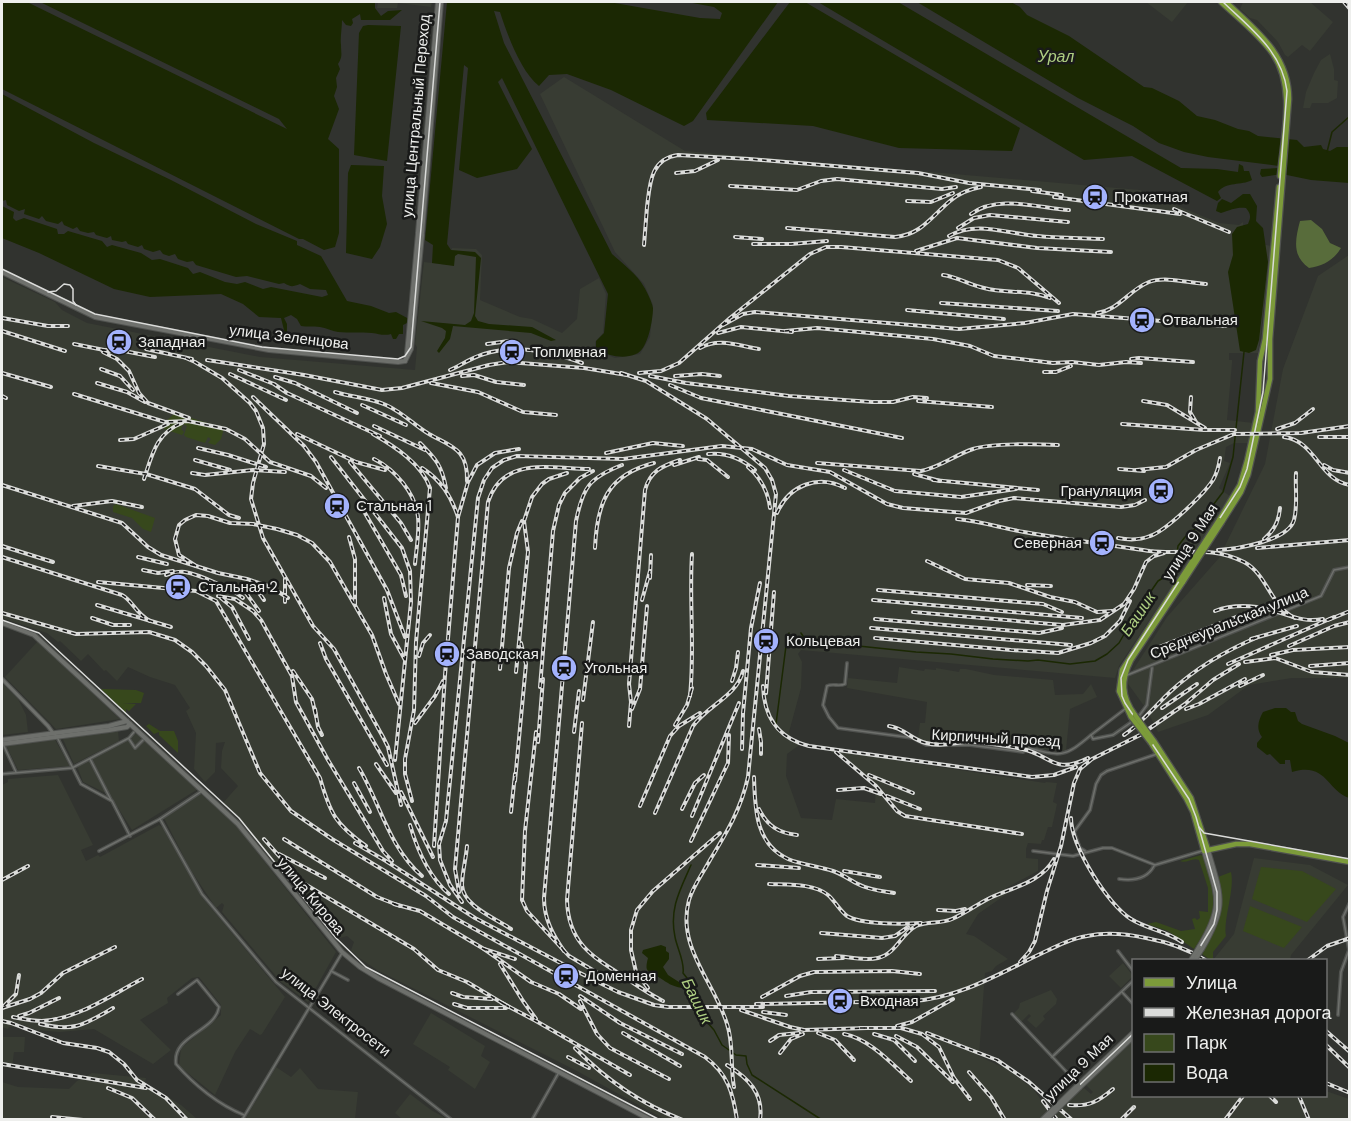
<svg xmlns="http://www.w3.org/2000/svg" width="1351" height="1121" viewBox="0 0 1351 1121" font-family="'DM Sans',sans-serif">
  <rect width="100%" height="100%" fill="#31332f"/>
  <g fill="#383c33">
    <polygon points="378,2 432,2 431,7 398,3 397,8 377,8"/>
    <polygon points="1146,2 1188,2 1172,22"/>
    <polygon points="1243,2 1310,2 1333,22 1310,51 1302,45 1288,57 1285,55 1278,42 1257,20 1250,18 1240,9"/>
    <polygon points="1330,54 1334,69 1334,80 1338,81 1337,98 1328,103 1312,103 1310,108 1303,108 1306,92 1314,73 1321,60"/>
    <polygon points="564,77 685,151 1140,190 1219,223 1239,225 1243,222 1243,244 1262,244 1271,246 1258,353 1229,353 1229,360 1232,360 1232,363 1227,420 1254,423 1248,443 1234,443 1226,447 1224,461 1230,463 1219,488 1231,497 1119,666 1115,678 801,650 798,654 802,662 801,688 789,732 792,739 799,743 798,746 787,754 786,776 801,818 832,820 836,799 875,803 876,788 844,760 829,750 1045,783 1046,782 1057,783 1053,802 1057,804 1052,827 1048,827 1044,840 1042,840 1041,844 1028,843 1026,849 1026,858 1038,859 1038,871 1006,888 1008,893 978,914 966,934 974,936 1008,959 996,966 992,971 985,973 979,1056 1002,1067 1003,1065 1033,1089 1049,1110 1039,1120 664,1119 575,1070 377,970 358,957 351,950 354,942 347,936 340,938 237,816 223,803 238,786 221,768 222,751 225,742 216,743 215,772 205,782 194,769 196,733 186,711 190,708 175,685 150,677 128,667 117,681 106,670 104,671 88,654 81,661 60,641 58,642 47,633 2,618 2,277 55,302 62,310 87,323 260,357 415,370 417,347 415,344 424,262 449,265 452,248 476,249 482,255 480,300 520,317 532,319 562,333 577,319 580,289 599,278 606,294 603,333 595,342 595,350 615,358 640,354 650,337 653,305 644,284 615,252 540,94"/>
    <polygon points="1349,255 1349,678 1292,678 1249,685 1208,715 1158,732 1147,710 1126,681 1167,617 1219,558 1265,464 1283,369 1318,276"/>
    <polygon points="38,641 120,719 56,729 5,677"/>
    <polygon points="899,667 924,671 925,669 936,670 936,668 959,672 960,669 966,669 994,675 1053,680 1055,695 1083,694 1091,684 1097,697 1070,709 1066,751 1026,748 971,741 942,744 923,741 918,738 920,723 925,723 927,702 847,688 848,678 897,683"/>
    <polygon points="2,683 18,699 26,715 28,732 2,735"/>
    <polygon points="118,731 119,741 74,764 62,737"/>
    <polygon points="137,733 198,789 132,830 110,795 83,782 77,766"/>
    <polygon points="54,738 70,766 18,770 6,745"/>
    <polygon points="58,775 93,845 81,850 86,861 98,855 100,857 159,825 164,828 202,897 285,997 262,1034 260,1035 250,1029 235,1052 215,1095 179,1066 181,1048 221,1015 221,1005 199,977 192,978 167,998 168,1003 140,1020 171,1050 153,1064 94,1029 59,1032 36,1030 20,1024 18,1027 9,1027 8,1029 2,1027 2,785 8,782 8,779"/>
    <polygon points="201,794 233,822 336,952 308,1002 281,982 222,912 224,905 222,903 216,908 190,869 164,818"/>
    <polygon points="1254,858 1310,865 1348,885 1291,955 1290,960 1213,960 1234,934"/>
    <polygon points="1123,963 1133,976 1121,988 1109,976"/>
    <polygon points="1051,990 1057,999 1056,1004 1043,1016 1045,1019 1036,1028 1027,1020 1031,1016 1029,1014 1021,1022 1013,1014 1019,1008 1020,1003"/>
    <polygon points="431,1013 485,1046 481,1056 490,1062 475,1089 448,1070 450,1067 413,1044"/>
    <polygon points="2,1037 25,1037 24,1052 14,1052 12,1068 2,1067"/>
    <polygon points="1133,1039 1134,1096 1326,1096 1326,1091 1349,1099 1349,1119 1049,1120 1058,1112 1053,1108 1074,1093 1077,1093 1084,1088 1091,1094 1093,1092 1086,1085"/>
    <polygon points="276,1067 291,1077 300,1068 318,1089 358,1092 355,1119 245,1119"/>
    <polygon points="92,1073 146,1078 145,1083 181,1105 197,1119 2,1119 2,1082 18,1087 69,1089 77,1081"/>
    <polygon points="410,1094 431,1110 447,1119 402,1119 395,1113"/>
  </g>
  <g fill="#37481c">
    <polygon points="175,413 224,428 221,439 215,445 208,443 211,439 208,437 205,443 186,437 184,435 187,426 183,424 181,429 184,432 182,435 164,429 165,422"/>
    <polygon points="116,504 155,518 151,532 143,529 132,518 113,512 113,506"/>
    <polygon points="101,689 136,690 144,693 141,703 123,703 136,704 129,711 126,709 126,713"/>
    <polygon points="149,724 160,731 174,731 178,741 178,753 159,735 159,732 154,734 146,726"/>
    <path d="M1201,855L1204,857C1216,899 1220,911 1194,949L1168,931L1147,924L1156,922L1181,931L1195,929L1192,919L1195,918L1197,920L1200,918L1199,911L1208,912V888L1199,860C1193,857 1186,864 1180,861Z"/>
    <polygon points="1261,867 1302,871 1336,889 1307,922 1252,899"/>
    <path d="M1231,872C1235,890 1223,919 1226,936L1213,952V959H1209L1202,954C1218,926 1226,910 1218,877Z"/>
    <polygon points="1250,906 1302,927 1284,948 1243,931"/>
  </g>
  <path fill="#586c3b" d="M1311,220L1322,229L1330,243L1341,248C1334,260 1323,266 1309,268C1292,256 1295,240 1300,221Z"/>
  <g fill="#1b2803">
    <path d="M2,2H27L287,129L279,119L40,2H375V8L381,16L388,11L402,10L390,20H361L360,14L352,19L353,23L351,26L346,25L342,20C342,28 340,39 341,45C341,54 343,56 338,64L340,69L336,78L337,87L334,96L339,109L328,139L339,149V233L335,247L324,250L303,239H299L2,89Z"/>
    <path d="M447,2H609L700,18L720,19L722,13L714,7L687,2H778L693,121L684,126L611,90L567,74L549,75L539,86C521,72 507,34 500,12L494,11L504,43L612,254C623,264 637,274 644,287C647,292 652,302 653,308C653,319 648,350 636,354C622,360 609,355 596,350V341L604,333L608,294L502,78L498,82L532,149L517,169L477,178L459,170L468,68L464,65L447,244L451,250L475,252L481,258L475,316L478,321L489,324L532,327L556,340L551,341L531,333L453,326L450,339L439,353L437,351L445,338L446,331L442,328L421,321L465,325L471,321L474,313L476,257L458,254L455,256L454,266L432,263L433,245L425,240Z"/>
    <polygon points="790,2 805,2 1020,128 1012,151 899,148 813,126 707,120 706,113"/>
    <path d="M818,2H898L1181,168L1217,169L1238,172L1239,164L1243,166L1244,171H1249L1252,180C1241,186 1227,181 1218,192L1221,198L1217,201L1132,156L1084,160Z"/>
    <polygon points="917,2 1011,2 1020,7 1027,15 1069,36 1144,87 1152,88 1179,101 1197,116 1215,120 1238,129 1249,131 1258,136 1297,140 1304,147 1321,145 1323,149 1330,151 1337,147 1349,147 1349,183 1311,180 1282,174 1262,177 1260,174 1261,169 1279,168 1279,166 1208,157 1184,152 1159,143 1133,126 1078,98"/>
    <polygon points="368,25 401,26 387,161 354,155 359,33 363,26"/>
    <path d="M2,94L94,143L171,180L256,224L297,241V245L321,256L347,301L371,306L389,313L396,312L409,319V322L403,325V334H399L396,339H393L391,334C383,336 380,334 372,333C361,332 349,333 338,332C332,331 326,328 320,327C313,326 307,327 301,326L297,319L291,315L284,318L287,324V332L285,334L281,318L259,317L243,304L221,294L150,297L114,289L39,253L2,238V206L14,212L13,218L16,221L24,218L57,229L58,234H64L68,231L102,241L107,247L112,245L141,253L152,260L160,259L188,268L193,274L200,272L225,282L237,284L245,282L263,289L271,287L322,297L328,295L326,290L310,289L300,284C292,287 291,287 284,283L279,284L247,276L236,277L196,265L193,261L187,262L178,259L175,254L169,256L163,254L160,250L153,252L144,249L142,245L138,247L128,244L126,241L122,242L112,240L111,236L107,238L96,235L94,232L88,233L80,231L77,227L73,229L64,225L62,221L58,224L46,221L42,216L39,219L24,214L25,209L19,211L7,205L6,200L2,201Z"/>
    <polygon points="351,165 384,166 382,196 387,224 380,247 372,259 346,253 348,173"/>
    <path d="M1243,194H1250L1257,206L1256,221L1263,228L1268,262L1259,340L1256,350L1249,353L1240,351L1228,272L1233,255L1232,234L1237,227L1248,224C1251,217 1251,214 1246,208C1236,207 1231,210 1221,213L1216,211L1218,203L1222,199L1231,203Z"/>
    <path d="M1275,708H1286L1291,712H1295L1298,721L1302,724L1335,736L1349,743V798C1326,790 1327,762 1292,772L1290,760H1285V764H1280L1270,754L1267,755L1257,747V743L1262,737C1256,729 1258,721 1263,712Z"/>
    <path d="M661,945L666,947V951L669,953V959L663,967L668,975L682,984V988C671,986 668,983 660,978C648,971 644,973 648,958L642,953L643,950Z"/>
  </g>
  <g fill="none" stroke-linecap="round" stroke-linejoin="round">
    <g stroke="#1b2803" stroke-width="1.5">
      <polyline points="1327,152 1332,132 1350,116"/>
      <polyline points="801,633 808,644 820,642 916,652 951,654 993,659 1028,661 1038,660 1070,664 1095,661 1107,654 1119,643 1138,610 1158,581 1166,576 1176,560 1178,546 1185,537 1201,524 1204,517 1223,492 1233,457 1244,352"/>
      <polyline points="776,724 787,638 789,633"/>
      <path d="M691,865C680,890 669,909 675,937C677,948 685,962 683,973L694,987L698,995L700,1014L714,1030L722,1045L736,1055L746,1056L747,1064L752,1075L822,1120"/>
    </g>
    <g stroke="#50524f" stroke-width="4">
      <g id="minor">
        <path d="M847,663L845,684C839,687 833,683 827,686L823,705L829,717L838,728L913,738L926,745H970L1023,752L1029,748C1062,757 1065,757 1091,735"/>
        <polyline points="1125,676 1321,596 1334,570 1350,567"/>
        <polyline points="1125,709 1091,735 1093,739 1113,735 1133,721"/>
        <polyline points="1139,716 1147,705 1152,668"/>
        <polyline points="58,739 81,784 112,801 130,836"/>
        <polyline points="129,739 135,748 143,740"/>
        <polyline points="3,744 16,772"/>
        <polyline points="90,759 111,800"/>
        <polyline points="2,774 72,768 129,738 134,732"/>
        <polyline points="160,819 202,894 276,982 452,1120"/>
        <polyline points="99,851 160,819 202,791"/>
        <polyline points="1033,851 1073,856 1103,848 1112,848 1155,865 1202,851"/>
        <polyline points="1085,851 1080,848 1074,832 1090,810 1096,784 1101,775 1107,771 1157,754"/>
        <path d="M1119,879C1133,881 1147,879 1154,866"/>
        <polyline points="1118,951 1134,972"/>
        <polyline points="331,971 348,980"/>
        <polyline points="1122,992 1134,1005"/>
        <path d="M178,994L197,980L219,1007C215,1032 172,1035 176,1064C194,1085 219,1105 244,1115"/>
        <polyline points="1012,1014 1076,1082"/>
        <polyline points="1338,1015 1341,972 1349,950 1343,917 1350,902"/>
        <polyline points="1052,1057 1134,980"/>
        <polyline points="242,1120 342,953"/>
        <polyline points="532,1120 559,1072"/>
      </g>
    </g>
    <g stroke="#50524f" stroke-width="5">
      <polyline id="tertiary" points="2,679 48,726 53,733"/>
    </g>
    <g stroke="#50524f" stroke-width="6">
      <g id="secondary">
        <polyline points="418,233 438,2"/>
        <polyline points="422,233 441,2"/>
        <polyline points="2,272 95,317 269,350 398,362 405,361"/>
        <polyline points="407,354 418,234"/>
        <polyline points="405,361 411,349 422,235"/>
        <polyline points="2,623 34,635 238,824 342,952 360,967 378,978 651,1120"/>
        <polyline points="2,740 109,726 127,721"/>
        <polyline points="2,744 109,730 127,727 130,724"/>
        <path d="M1199,947C1225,904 1217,896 1204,851"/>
        <path d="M1202,949C1228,905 1221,896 1208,850"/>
        <polyline points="1078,1085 1134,1032"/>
        <polyline points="1080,1087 1134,1036"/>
      </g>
    </g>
    <g stroke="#50524f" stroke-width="7">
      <g id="primary">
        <path d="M1221,2C1238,18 1259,34 1273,54C1296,88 1283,137 1280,176"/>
        <polyline points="1219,520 1240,485 1247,461 1258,412 1260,361 1265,339 1279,187"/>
        <path d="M1222,522L1241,492L1248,475L1270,379V339L1289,99C1289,55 1256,30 1226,2"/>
        <path d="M1135,715C1121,696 1121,680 1131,660L1183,582"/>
        <polyline points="1131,717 1119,691 1122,670 1180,580"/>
        <polyline points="1154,741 1191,798 1208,850"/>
        <polyline points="1151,743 1186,798 1193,812 1204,851 1236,844 1250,844 1350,862"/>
      </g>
    </g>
    <use href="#minor" stroke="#6e706c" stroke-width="1.5"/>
    <use href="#tertiary" stroke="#6e706c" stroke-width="3"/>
    <use href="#secondary" stroke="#6e706c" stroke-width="4"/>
    <use href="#primary" stroke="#7c9b3a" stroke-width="4.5"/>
    <g stroke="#dbdcda" stroke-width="1.5">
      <polyline points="2,269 95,314 262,347 398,359 405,356 411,347 440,2"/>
      <polyline points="48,292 56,291 64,284 70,285 73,289 73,301 76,305"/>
      <polyline points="2,620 39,633 239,818 336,938 366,967 660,1120"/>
      <polyline points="1199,827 1204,833 1350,859"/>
      <path d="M1192,960L1214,924L1217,910V892L1196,817L1189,799L1125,703L1122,696L1121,678L1128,660L1240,487L1247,469L1263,392L1287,91C1282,51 1250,28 1223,2"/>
      <polyline points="1043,1120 1134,1033"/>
    </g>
    <g stroke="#dbdcda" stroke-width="4">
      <g id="rail">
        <polyline points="1344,2 1350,9"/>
        <polyline points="676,173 695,171 718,160"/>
        <polyline points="730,186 797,190 821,181 837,179 942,189 956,187"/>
        <polyline points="1032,191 1062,195"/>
        <polyline points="1054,197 1180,214"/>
        <polyline points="907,201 931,202 953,193"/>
        <polyline points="1174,209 1229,232"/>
        <path d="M971,214C998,194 1038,208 1069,210"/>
        <path d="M787,228L895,237C921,235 932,216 950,201C959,193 970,189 981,187"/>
        <polyline points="958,228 974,218 990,215 1068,222"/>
        <path d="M949,236C977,220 1007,234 1037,236C1058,238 1081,238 1103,239"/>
        <polyline points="735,237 762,239"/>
        <polyline points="753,244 791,244 827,241"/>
        <path d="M644,245C645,232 646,220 647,207C650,184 650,159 678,155L749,159L918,173L969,183L1040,190"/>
        <polyline points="916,251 957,238 1037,248 1111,252"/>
        <path d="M943,275C958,277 969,285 984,288C1005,294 1029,289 1050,298"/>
        <polyline points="941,303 1058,311"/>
        <polyline points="907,310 1004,319"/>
        <path d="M1097,313C1119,310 1129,290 1149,282C1165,276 1189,283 1206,284"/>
        <polyline points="2,318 48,326 68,326"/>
        <polyline points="723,325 743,314 755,312 959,329 1025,323 1073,314 1225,326"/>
        <polyline points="2,331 65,351"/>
        <polyline points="785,331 817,328 933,339 970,346 994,356 1053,363 1072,362 1099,365 1126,362 1141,363"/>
        <polyline points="718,333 741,327 792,332"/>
        <polyline points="74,344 109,351"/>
        <polyline points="487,344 509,341"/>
        <path d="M700,348C719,337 739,346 759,349"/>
        <polyline points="146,349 192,359"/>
        <polyline points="102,350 124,351 155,357"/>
        <polyline points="103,352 117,359 129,371 139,393 148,403 189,418"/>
        <polyline points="186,358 195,362 222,378 250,403 256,411 263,428 264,444 253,483 251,499 263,538 313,626 334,649 383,737 388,747 401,805"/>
        <polyline points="1131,359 1139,358 1193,362"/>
        <polyline points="207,360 304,375 382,390 402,388 489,365 508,362 584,368 627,375"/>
        <polyline points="101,369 120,376 133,390"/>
        <polyline points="239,370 274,384 287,393 380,436"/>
        <path d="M450,370C461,365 471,358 484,354C515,344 552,352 582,363"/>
        <polyline points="1044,372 1056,372 1071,366"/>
        <polyline points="2,373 51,387"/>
        <path d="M621,373L646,381L707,419L765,468L772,480L776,494L748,777C741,809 727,832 710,860C703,873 693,886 689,900C676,947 715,983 727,1024C734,1044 730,1066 734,1087"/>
        <polyline points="639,373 661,371 679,363 730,318 810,254 826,247 841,247 998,260 1018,268 1059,303"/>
        <polyline points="230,374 286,400"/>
        <polyline points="462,376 474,375 496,382 524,385"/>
        <polyline points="650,376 686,383 789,396 872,402 893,402 913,397 927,398"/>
        <polyline points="675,376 702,374 720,376"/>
        <polyline points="275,377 295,383 357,413"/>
        <polyline points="97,383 127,392 145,402"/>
        <polyline points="431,383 478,392 523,412 556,415"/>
        <polyline points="670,385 701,398 902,438"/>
        <path d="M335,392C351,397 370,398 386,405C402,412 414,425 429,434C452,447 468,449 467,481"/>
        <polyline points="74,394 165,422 188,421 226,429 245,439 270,462 311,476 326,488"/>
        <polyline points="2,396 6,398"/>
        <polyline points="253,397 304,446 316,462 387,590 405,637"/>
        <polyline points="1191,397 1190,412 1196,422"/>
        <polyline points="918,401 992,407"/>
        <polyline points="1143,401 1167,405 1205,428"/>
        <polyline points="362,405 406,425"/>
        <polyline points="1122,424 1204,430 1235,430"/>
        <polyline points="374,426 425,450"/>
        <polyline points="1277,429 1295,423 1313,409"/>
        <polyline points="297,434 356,462 385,470"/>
        <path d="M373,434C394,446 422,464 430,488L416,642L414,710L405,759V774L412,801"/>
        <path d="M1284,437C1316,441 1319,480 1350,485"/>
        <polyline points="1319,437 1350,437"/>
        <polyline points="120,440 134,439 168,424"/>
        <path d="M420,443C436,459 442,466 446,488"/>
        <polyline points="198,448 228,455 266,467"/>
        <polyline points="606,453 653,443 683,446"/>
        <path d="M708,454C726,452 742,459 755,470"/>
        <polyline points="331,457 402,548 410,571 411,602 395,760"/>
        <path d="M374,459C386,465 395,473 403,483C425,511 418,531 415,564"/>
        <polyline points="698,459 707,460 728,477"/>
        <polyline points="195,460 230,470"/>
        <polyline points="350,462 401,523 411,540"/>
        <path d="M817,463L921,471C940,467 955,455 973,449C991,443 1038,444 1058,445"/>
        <polyline points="674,465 699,457"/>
        <polyline points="1324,465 1333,470 1350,473"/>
        <polyline points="98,466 146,474 195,489 229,515 239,518"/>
        <path d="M748,467C761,478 768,492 770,508"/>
        <path d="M422,468C441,480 451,496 458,517"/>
        <polyline points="1119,469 1144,471"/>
        <polyline points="844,470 895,491 961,497 1016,489"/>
        <polyline points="1136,470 1166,467 1196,450 1234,434 1301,433 1350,426"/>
        <polyline points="192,473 205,475 253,470 285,472"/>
        <polyline points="914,474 940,481"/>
        <path d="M144,479C152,455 156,433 182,423"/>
        <polyline points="933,480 1038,490"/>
        <polyline points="2,485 122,523 148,547 161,555 218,573 247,579 271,587 288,598"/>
        <polyline points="73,506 112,501 142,507"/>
        <polyline points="362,508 401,575 406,596"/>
        <path d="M777,513C789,485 818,474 845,488"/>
        <path d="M957,519C980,521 1001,528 1024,532C1065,539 1108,545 1150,551C1185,555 1209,545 1244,562C1268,575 1270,606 1295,618"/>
        <polyline points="349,537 355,559 355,604"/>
        <path d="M1118,538C1128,540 1140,540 1150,536C1166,531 1204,494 1213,480C1217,473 1219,465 1220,458"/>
        <path d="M1264,539C1274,531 1279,521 1280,508"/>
        <polyline points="2,546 53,562"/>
        <path d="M595,548C597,503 607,475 654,463"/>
        <polyline points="1257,548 1350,540"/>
        <path d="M1218,550C1237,549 1288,541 1294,520C1298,506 1295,487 1296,473"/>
        <path d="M2,557L122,595C133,601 135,613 150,621"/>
        <polyline points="138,557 167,564"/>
        <polyline points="927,561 965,579 1009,583 1050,597 1075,602 1097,612 1112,611"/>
        <polyline points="196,566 179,555 175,539 179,525 185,520 196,515 208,516 230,523 253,524 277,529 297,535 312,543 330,562 372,635 386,674 399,704"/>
        <polyline points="143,570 158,573 173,571"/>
        <path d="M166,575C172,573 178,571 185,572C198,574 234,590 243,598"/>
        <polyline points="650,578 651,555"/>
        <path d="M98,582L196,591L216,601L320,778C330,813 335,824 366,846"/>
        <polyline points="247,584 257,590 264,600"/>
        <polyline points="1027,585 1051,586"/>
        <polyline points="241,586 259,611"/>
        <polyline points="878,590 1043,604 1062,612"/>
        <polyline points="218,596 235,599 253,611 261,620 292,676 296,702 328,760 383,851 392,861"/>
        <polyline points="221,598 232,607 249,639"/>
        <polyline points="384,598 391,634 405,660"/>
        <polyline points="642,600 650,571"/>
        <polyline points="873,600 1082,618"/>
        <polyline points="285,602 285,579"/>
        <polyline points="97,605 171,627"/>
        <path d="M1215,611C1236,603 1260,606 1281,613C1296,618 1307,622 1323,619"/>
        <polyline points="913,612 1063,625 1100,620 1124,604 1134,589 1146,562 1154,556 1164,553"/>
        <path d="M2,613L76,634L149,632L175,640L192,652L206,666L225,690L260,773L291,811L332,839L426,896L453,917L705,1057C728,1074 733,1093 737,1120"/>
        <polyline points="92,618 113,625 130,625"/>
        <polyline points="875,619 1039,633 1062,628"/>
        <polyline points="1328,620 1350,611"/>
        <polyline points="871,628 1071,645"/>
        <polyline points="875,638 1011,650 1058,653 1091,643 1105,636 1120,621 1130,601"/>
        <polyline points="1251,639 1297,626"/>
        <polyline points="320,643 326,659 387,765"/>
        <polyline points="1289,646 1334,626 1350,622"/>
        <polyline points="1154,649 1254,610"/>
        <polyline points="1271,655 1293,650 1350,647"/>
        <polyline points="419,656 423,643 430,635"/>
        <polyline points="1245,662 1275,658 1312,672 1350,675"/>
        <polyline points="1228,664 1334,617"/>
        <polyline points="1310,666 1350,663"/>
        <polyline points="500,669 509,568 517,533 522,521"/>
        <polyline points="293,671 312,699 316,716"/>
        <polyline points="516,672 528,552 524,521 532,497 542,484 549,479 567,473"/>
        <polyline points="732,681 736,668 738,652"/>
        <path d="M763,686C764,718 778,738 809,746L1032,777L1054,775L1076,767"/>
        <polyline points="1240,686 1263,675"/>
        <polyline points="540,687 553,531 559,505 565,493 580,478 593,471"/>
        <polyline points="766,693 774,592"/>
        <path d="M690,696C695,648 689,601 692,554"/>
        <polyline points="583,700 593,622"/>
        <polyline points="1162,708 1197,684"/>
        <polyline points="315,709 318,727 322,735"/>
        <polyline points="632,709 640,689 647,606"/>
        <polyline points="1186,709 1199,704 1245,679"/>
        <polyline points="415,723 435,696 443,681"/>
        <path d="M582,723L567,900C568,942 591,956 623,976C636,985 649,994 663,1001"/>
        <polyline points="675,725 687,705 692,688"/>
        <path d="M629,726L631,702L629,684L645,490C650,471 662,466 680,460"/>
        <path d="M889,726C904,728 912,740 926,743C943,748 960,740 977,742C992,744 1008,746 1023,749C1052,756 1054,775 1088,758"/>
        <polyline points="759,729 761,742 761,754"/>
        <polyline points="536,732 525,831 522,900 527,911 569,956 596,972"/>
        <polyline points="574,732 579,691"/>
        <path d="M1124,735C1142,723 1155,706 1171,691C1196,668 1227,650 1258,637"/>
        <polyline points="538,742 543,679"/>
        <polyline points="742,749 743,713 751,628 760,583"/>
        <polyline points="836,752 876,786 897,811 905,816 1022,834"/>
        <polyline points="376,764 396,793"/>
        <path d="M359,768C380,803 389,848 422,876"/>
        <polyline points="869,775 913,793"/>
        <path d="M754,777C755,808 755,844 788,859C802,865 818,866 833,871C842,874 850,880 858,884C869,890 882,891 894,893"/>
        <polyline points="515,781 526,664 521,643"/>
        <polyline points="354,783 370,812"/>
        <polyline points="838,790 864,788 881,794"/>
        <polyline points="401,792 433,857"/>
        <polyline points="887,796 920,809"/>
        <polyline points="640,806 670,736 679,726 700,713"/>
        <polyline points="682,809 695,783 704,775"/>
        <path d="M759,809C767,826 779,833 797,835"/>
        <polyline points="511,812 515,774"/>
        <path d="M655,813L693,726C708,705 737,696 743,671"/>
        <polyline points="692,816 739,703"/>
        <path d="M1071,818C1071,846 1108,905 1131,919C1147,929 1166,931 1182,942"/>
        <path d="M410,825C417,849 429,877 449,894"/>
        <polyline points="264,839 303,883 414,949 438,970 467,982 509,1007"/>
        <polyline points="284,839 377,897 400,906"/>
        <polyline points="691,841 728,763 729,735"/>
        <polyline points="355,843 386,861 475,918 576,971 618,992 654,1005 668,1007 763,1007"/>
        <polyline points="434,846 445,675 458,517 468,482 477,465 495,453 519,449"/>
        <path d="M467,846C466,859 462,873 462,885C463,906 495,918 511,929"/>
        <polyline points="279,854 325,878"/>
        <polyline points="757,865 799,868"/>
        <polyline points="844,871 880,877"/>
        <polyline points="2,880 28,866"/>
        <path d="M769,884C788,885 813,883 828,895C835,901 840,911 847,916C862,925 904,924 921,923"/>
        <path d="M459,892L455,869L488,502C503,455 552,469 589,469"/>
        <polyline points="462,902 450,885 440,860 439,844 446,821 478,498 484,480 492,468 504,460 517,456 623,459 722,446 752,449 787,465 830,472 887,504 903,508 966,513 999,501 1014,498 1121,507 1135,505 1145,500"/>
        <polyline points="394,904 420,911 484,949 531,982 559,994 581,1009"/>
        <polyline points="938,910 956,911 965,909"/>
        <polyline points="821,933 882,938 895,936 908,927"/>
        <polyline points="484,949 515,959"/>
        <path d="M564,951C553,935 544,919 544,898L576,521C583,487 589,478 622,465"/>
        <path d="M836,956C849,957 865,961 878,958C896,954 901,934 916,926C928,921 941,924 952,919C964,914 976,905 988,899C1010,888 1041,883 1054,859"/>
        <polyline points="818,959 843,958"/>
        <polyline points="1308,960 1327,946 1350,938"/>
        <polyline points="1020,962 1029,952 1035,941 1047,891 1061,846 1074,783 1080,769 1092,759 1140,735 1185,704 1213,680 1239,664"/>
        <polyline points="500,964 523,1001 536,1019"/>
        <polyline points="648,988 636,972 631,950 631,930 637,910 653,891 720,833"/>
        <polyline points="452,993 463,997 492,999"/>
        <polyline points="580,996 620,1023 682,1054"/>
        <polyline points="786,996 811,992 935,991"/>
        <polyline points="762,997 800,976 814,972 892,971 920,974"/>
        <polyline points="580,1001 597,1034 610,1048 669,1079"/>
        <polyline points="502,1003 536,1021 630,1075"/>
        <polyline points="454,1004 467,1008 506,1008"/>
        <path d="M756,1004L913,1001C958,998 997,975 1036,956C1053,948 1069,939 1087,936C1106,932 1127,934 1146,938C1168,942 1186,948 1205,960"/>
        <polyline points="4,1006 16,994 19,975"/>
        <polyline points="2,1008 30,999 41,993 63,973 115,947"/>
        <polyline points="741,1010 790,1027 804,1030 867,1028"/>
        <polyline points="763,1012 786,1015"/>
        <polyline points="19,1016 29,1013 59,998"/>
        <path d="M13,1017C23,1019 32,1021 42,1021C78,1019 111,995 142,979"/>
        <polyline points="2,1021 11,1023 63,1043 97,1048 109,1052 124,1064 137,1080 166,1098 187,1120"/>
        <path d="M40,1024C74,1032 84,1025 113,1008"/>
        <polyline points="897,1026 912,1022 953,999"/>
        <polyline points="860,1028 901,1028 922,1034 939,1047 954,1078 970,1099"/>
        <polyline points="1326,1031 1350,1052"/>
        <polyline points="623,1033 680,1066"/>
        <polyline points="818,1033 835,1040 854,1060"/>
        <polyline points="927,1033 997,1060 1029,1082 1072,1120"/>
        <path d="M844,1034C870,1039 892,1064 911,1081"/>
        <polyline points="874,1034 894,1040 915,1061"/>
        <polyline points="896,1036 917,1047 953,1082"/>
        <polyline points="770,1041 779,1035 799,1033"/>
        <polyline points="1326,1045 1350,1068"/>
        <path d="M575,1048C606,1080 641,1104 683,1120"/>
        <polyline points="780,1053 791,1039 803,1034"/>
        <polyline points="568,1057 589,1068"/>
        <polyline points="2,1064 146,1088"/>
        <path d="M727,1065C748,1078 764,1093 760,1120"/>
        <polyline points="969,1072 991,1097 1005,1120"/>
        <polyline points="1326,1083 1350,1093"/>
        <polyline points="108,1088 132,1098 155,1120"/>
        <polyline points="1270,1096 1276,1102"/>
        <polyline points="1299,1096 1309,1120"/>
        <polyline points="1043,1101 1057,1120"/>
        <path d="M1069,1105C1089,1107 1099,1101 1113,1089"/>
        <polyline points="52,1117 83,1120"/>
        <polyline points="1121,1120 1134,1107"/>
        <polyline points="1225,1120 1243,1096"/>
      </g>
    </g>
    <use href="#rail" stroke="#191a19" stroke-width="1.5" stroke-dasharray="4.5" stroke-linecap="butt"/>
    <g stroke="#50524f" stroke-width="6" stroke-linecap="butt">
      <g id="secondary-bridge">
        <polyline points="1191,960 1199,947"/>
        <polyline points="1195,960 1202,949"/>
        <polyline points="1042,1120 1078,1085"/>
        <polyline points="1046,1120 1080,1087"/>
      </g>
    </g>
    <g stroke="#50524f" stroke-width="7" stroke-linecap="butt">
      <g id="primary-bridge">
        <polyline points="1180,580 1219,520"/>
        <polyline points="1183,582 1222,522"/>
        <polyline points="1135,715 1154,741"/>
        <polyline points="1131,717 1151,743"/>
      </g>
    </g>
    <use href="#secondary-bridge" stroke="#6e706c" stroke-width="4"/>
    <use href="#primary-bridge" stroke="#7c9b3a" stroke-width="4.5"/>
  </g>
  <defs>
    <g id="station-disc" transform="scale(1.35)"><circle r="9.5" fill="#a3b2fd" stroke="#191a19"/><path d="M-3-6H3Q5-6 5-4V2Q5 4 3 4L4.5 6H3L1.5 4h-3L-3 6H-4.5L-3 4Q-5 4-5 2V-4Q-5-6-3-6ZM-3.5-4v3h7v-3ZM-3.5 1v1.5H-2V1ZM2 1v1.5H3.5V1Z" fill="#111"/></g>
  </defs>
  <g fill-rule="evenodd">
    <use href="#station-disc" x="1095" y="197"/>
    <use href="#station-disc" x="1142" y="320"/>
    <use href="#station-disc" x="119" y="342"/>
    <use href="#station-disc" x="512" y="352"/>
    <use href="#station-disc" x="1161" y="491"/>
    <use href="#station-disc" x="337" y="506"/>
    <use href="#station-disc" x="1102" y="543"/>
    <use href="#station-disc" x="178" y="587"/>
    <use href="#station-disc" x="766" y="641"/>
    <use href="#station-disc" x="447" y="654"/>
    <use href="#station-disc" x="564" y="668"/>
    <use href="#station-disc" x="566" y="976"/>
    <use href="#station-disc" x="840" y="1001"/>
  </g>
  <g text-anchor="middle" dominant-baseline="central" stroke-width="5" stroke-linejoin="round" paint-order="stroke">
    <g font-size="15" fill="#eeefed" stroke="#191a19">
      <text transform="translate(416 116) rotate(-85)">улица Центральный Переход</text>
      <text transform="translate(289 337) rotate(7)">улица Зеленцова</text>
      <text transform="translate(1190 542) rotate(-57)">улица 9 Мая</text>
      <text transform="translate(1229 623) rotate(-22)">Среднеуральская улица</text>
      <text transform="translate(996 738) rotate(3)">Кирпичный проезд</text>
      <text transform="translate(311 896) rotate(50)">улица Кирова</text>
      <text transform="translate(336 1012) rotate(38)">улица Электросети</text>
      <text transform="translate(1079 1067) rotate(-44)">улица 9 Мая</text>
    </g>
    <g font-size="15" fill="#eeefed" stroke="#191a19" text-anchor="start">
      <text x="1114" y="197">Прокатная</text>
      <text x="1162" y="320">Отвальная</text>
      <text x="138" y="342">Западная</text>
      <text x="532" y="352">Топливная</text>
      <text x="1142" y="491" text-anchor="end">Грануляция</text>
      <text x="356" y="506">Стальная 1</text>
      <text x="1082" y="543" text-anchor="end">Северная</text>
      <text x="198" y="587">Стальная 2</text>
      <text x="786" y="641">Кольцевая</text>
      <text x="466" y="654">Заводская</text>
      <text x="584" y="668">Угольная</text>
      <text x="586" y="976">Доменная</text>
      <text x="860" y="1001">Входная</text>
    </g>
    <g font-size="16" font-style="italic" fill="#aece82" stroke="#191a19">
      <text x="1056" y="56">Урал</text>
      <text transform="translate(1138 614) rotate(-56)">Башик</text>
      <text transform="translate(697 1001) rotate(64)">Башик</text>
    </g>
  </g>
  <rect width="1351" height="1121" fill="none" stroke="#eeefed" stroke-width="6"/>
  <rect x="1132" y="959" width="195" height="138" fill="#191a19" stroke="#6e6f6e" stroke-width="1.5"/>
  <rect x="1144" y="978" width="30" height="9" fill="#7c9b3a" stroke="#6e6f6e" stroke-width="1.5"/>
  <text x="1186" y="989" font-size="18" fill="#eeefed">Улица</text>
  <rect x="1144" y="1008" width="30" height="9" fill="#dbdcda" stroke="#6e6f6e" stroke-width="1.5"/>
  <text x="1186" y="1019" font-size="18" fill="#eeefed">Железная дорога</text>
  <rect x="1144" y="1034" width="30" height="18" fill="#37481c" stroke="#6e6f6e" stroke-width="1.5"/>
  <text x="1186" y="1049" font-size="18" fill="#eeefed">Парк</text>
  <rect x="1144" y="1064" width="30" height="18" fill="#1b2803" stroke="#6e6f6e" stroke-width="1.5"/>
  <text x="1186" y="1079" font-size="18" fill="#eeefed">Вода</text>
</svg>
